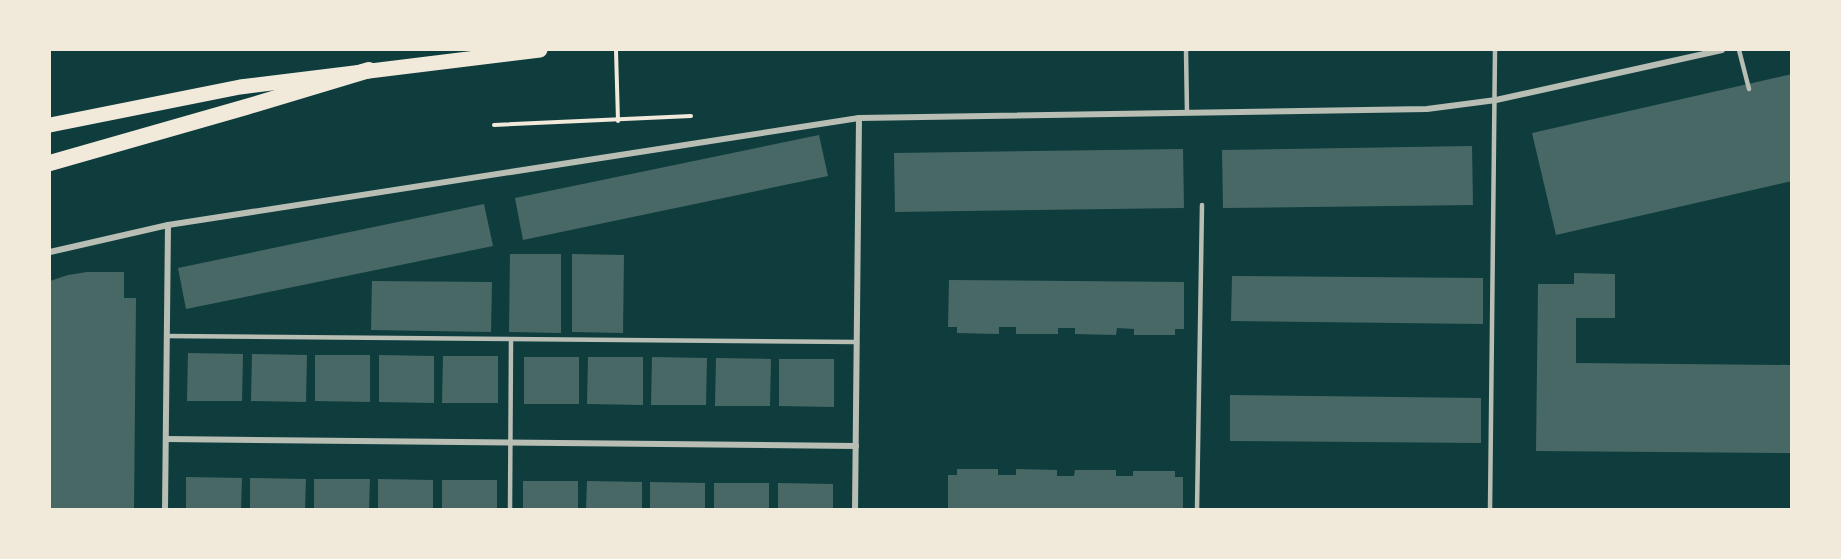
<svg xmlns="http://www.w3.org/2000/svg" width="1841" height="559" viewBox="0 0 1841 559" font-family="Literata,serif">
  <rect width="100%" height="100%" fill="#0f3d3e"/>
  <g fill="#486865">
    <polygon points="1792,74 1792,181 1556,235 1532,133"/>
    <polygon points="819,135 828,176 523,240 515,198"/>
    <polygon points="1472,146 1473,205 1223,208 1222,150"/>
    <polygon points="1183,149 1184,208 895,212 894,153"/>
    <polygon points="484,204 493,246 186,309 178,268"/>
    <polygon points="510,254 561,254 561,333 509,332"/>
    <polygon points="572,254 624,255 623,333 572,332"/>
    <polygon points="87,272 124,272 124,298 136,298 134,510 50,510 50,281 68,275"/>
    <polygon points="1574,273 1615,274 1615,318 1576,318 1576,363 1792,365 1792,453 1536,451 1538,284 1574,284"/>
    <polygon points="1232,276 1483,278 1483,324 1231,321"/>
    <polygon points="949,280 1184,282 1184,329 1175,329 1175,335 1134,335 1134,329 1117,328 1116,335 1075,334 1075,328 1058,328 1058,334 1016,334 1016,327 999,327 999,334 957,333 957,327 948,327"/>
    <polygon points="372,281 492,282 491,332 371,330"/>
    <polygon points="188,353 243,354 242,401 187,401"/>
    <polygon points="252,354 307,355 306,402 251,401"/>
    <polygon points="315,355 370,355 370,402 315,401"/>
    <polygon points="379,355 434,356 434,403 379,402"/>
    <polygon points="443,356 498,356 498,403 442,403"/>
    <rect x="524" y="357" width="55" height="47"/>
    <polygon points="588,357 643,357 643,405 587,404"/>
    <polygon points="652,357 707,358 706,405 651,405"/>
    <polygon points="716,358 771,359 770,406 715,406"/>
    <polygon points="779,359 834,359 834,407 779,406"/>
    <polygon points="1230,395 1481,398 1481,443 1230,441"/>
    <polygon points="957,469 998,469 998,475 1016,475 1016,469 1057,470 1057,476 1074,476 1075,470 1116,470 1116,476 1133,476 1133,471 1175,471 1175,477 1183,477 1183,510 948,510 948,475 957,475"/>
    <polygon points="186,477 242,478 241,510 186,510"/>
    <polygon points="250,478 306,479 305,510 250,510"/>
    <polygon points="314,479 370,479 369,510 314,510"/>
    <polygon points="378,479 433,480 433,510 378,510"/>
    <rect x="442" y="480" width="55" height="30"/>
    <rect x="523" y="481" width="55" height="29"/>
    <polygon points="587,481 642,482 642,510 586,510"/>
    <polygon points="650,482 705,483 705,510 650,510"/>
    <rect x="714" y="483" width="55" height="27"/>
    <polygon points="778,483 833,484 833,510 778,510"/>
  </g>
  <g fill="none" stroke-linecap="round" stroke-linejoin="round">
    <g stroke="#f1e9da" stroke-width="4">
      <polyline points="616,50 618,121"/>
      <polyline points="494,125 691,116"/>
    </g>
    <g stroke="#b8beb3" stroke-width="4.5">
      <polyline points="1186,50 1187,113"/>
      <polyline points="1739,50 1749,89"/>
      <polyline points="167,336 857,342"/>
      <polyline points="510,510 511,340"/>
      <polyline points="1197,510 1202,205"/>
      <polyline points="1490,510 1495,50"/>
    </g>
    <g stroke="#b8beb3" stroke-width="6">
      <polyline points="50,252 168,225 859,118 1427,109 1496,100 1722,50"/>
      <polyline points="166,439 856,446"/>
      <polyline points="165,510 168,225"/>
      <polyline points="855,510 859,118"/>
    </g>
    <polyline stroke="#f1e9da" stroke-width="15" points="50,125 240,87 540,50"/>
    <polyline stroke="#f1e9da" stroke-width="16" points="50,163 246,107 369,70"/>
  </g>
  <rect width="1841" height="559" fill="none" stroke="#f1e9da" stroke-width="102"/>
</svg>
